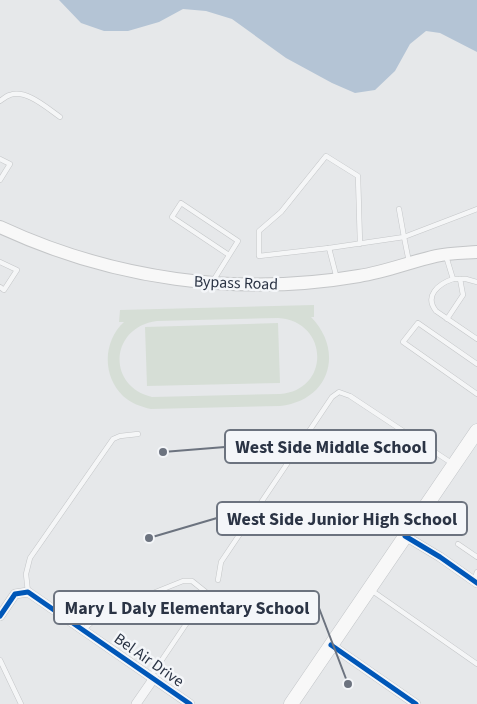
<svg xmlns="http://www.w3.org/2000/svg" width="477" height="704" viewBox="0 0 477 704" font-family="'Source Sans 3',sans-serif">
  <rect width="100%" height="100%" fill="#e6e8ea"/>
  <g fill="#d6ded6" fill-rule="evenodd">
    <path d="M314,305V317H311C345,352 329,401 280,406L151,409C141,407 131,403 123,396C102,376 103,341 124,322H119L120,310ZM278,318C329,321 331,390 280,394L152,397C106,386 110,327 157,321Z"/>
    <polygon points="278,323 280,383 147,386 145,327"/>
  </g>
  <polygon fill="#b4c4d5" points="59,0 477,0 477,52 440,33 426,31 410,44 395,71 375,90 355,93 332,83 286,58 232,19 206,11 183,9 159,22 128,31 104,31 81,23"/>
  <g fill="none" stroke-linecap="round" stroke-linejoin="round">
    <g stroke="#c4c6c8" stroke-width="5.5">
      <g id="service">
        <path d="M0,101C3,99 6,96 10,95C26,89 47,108 60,117"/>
        <polyline points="0,159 10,164 0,180"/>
        <polyline points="360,244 358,176 326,156 281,212 259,231 259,256 329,248 404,237 399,209"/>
        <polyline points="329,248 337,279"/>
        <polyline points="446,256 453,279 466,279 477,282"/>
        <polyline points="0,262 17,270 4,290 0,287"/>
        <polyline points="409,262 404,237 477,209"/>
        <path d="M453,279C438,284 424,296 436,311L477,339"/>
        <polyline points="213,281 238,241 181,203 172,217 229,255"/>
        <polyline points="447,319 463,295 460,279"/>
        <polyline points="477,364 418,323 403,342 477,394"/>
        <polyline points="458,544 477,557"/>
        <polyline points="218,580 221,562 332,397 339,392 350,396 453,464"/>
        <polyline points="474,581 477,572"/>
        <polyline points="371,590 477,664"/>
        <polyline points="28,592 26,574 30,558 113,439 120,436 138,434"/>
        <polyline points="83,630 101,614 183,581 192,581 207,593 151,676"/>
        <polyline points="0,660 21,704"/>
      </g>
    </g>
    <g stroke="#c4c6c8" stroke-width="10">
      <g id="minor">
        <polyline points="405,536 440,557 477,583"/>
        <polyline points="0,616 15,594 28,592 190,704"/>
        <polyline points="331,645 416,704"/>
        <polyline points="136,704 154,678"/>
      </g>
    </g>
    <g stroke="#c4c6c8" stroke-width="14">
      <path id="secondary" d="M0,227C112,279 237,297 359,276C385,272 410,262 436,256C449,253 463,253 477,252"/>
    </g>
    <g stroke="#c2c5c8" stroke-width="15">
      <polyline id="primary" points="291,704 477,431"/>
    </g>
    <use href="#service" stroke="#f5f6f7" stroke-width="4.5"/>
    <use href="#minor" stroke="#f5f6f7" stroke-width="9"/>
    <use href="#secondary" stroke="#f8f8f8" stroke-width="12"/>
    <use href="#primary" stroke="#f8f8f8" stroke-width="14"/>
    <g stroke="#f4f6f9" stroke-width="8">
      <g id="cycleway">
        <polyline points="405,536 440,557 477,583"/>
        <polyline points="0,616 15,594 28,592 190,704"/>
        <polyline points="331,645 416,704"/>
      </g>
    </g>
    <use href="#cycleway" stroke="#0057b8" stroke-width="5"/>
  </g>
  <g text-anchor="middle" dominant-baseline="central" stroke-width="5" stroke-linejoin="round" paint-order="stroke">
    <g font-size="16" fill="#2b3445" stroke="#f4f6f9">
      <text transform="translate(236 283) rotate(2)">Bypass Road</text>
      <text transform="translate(149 660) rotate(35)">Bel Air Drive</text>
    </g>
  </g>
  <path fill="none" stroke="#6c737f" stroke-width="2" d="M163 452L225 447M149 538L217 518M348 684L319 608"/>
  <g fill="#6c737f" stroke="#f4f6f9" stroke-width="2">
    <circle cx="163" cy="452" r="5"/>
    <circle cx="149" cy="538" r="5"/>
    <circle cx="348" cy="684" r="5"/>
  </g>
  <g fill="#f4f6f9" stroke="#6c737f" stroke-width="2">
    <rect x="225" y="430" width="211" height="33" rx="5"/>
    <rect x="217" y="502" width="250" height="33" rx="5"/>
    <rect x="54" y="591" width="265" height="33" rx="5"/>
  </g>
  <g font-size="18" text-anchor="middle" font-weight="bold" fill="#2b3445">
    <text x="331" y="453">West Side Middle School</text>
    <text x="342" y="525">West Side Junior High School</text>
    <text x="187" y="614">Mary L Daly Elementary School</text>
  </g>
</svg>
